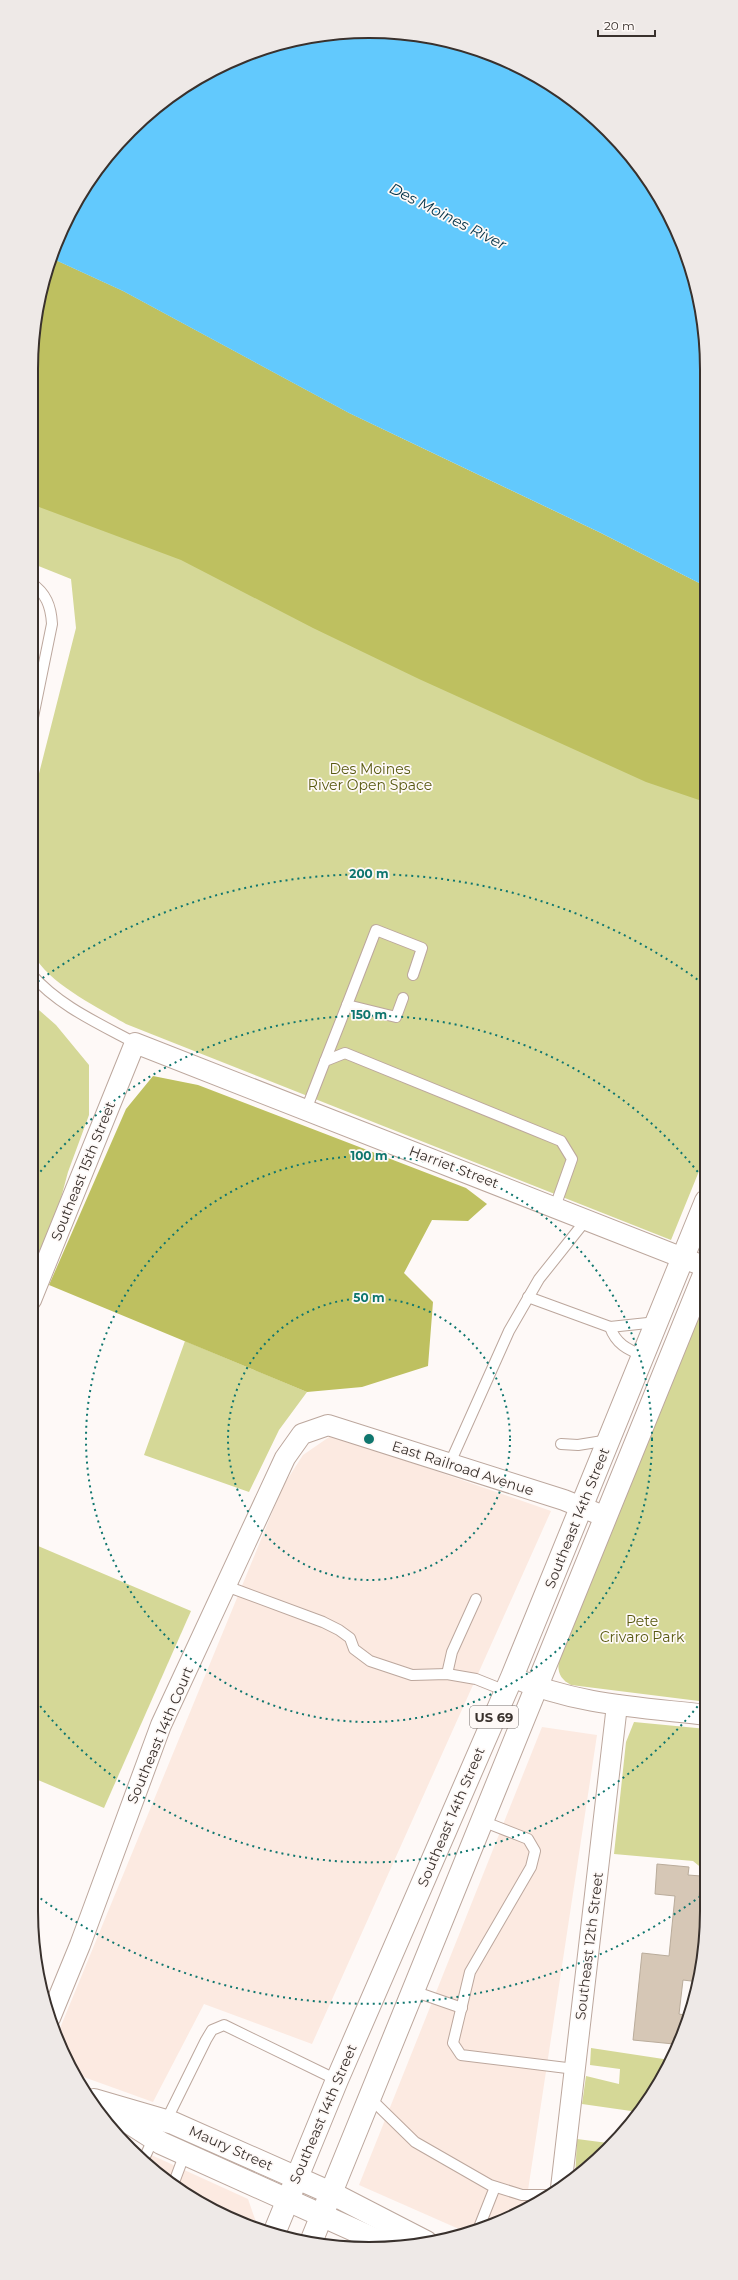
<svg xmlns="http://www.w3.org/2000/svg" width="738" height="2280" viewBox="0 0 738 2280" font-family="Montserrat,sans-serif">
  <rect width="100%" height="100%" fill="#fef9f7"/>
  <g fill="#fceae1">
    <polygon points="332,1435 551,1511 312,2044 204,2004 153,2102 78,2075 56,2038 283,1486 303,1455"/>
    <polygon points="542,1727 597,1735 525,2210 468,2233 359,2185"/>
    <polygon points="125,2143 248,2199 257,2225 219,2214 163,2179"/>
  </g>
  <g fill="#d5d897">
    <path d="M51,258L123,291L349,413L705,586L706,1154L671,1240L126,1024C97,1007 43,981 31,949V805L76,628L71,579L31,563V369L38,303Z"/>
    <polygon points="31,1003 56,1025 89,1065 89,1115 68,1172 51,1235 31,1262"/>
    <path d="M706,1300L707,1702L571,1685C560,1679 557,1672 559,1660Z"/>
    <polygon points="185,1341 307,1392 279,1430 249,1492 144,1455"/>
    <polygon points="31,1543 191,1611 104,1808 31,1777"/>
    <polygon points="634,1722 707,1729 707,1889 704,1870 693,1861 614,1854 626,1742"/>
    <polygon points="591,2048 670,2060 671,2060 650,2099 638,2112 582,2104 586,2076 619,2084 620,2069 590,2065"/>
    <polygon points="577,2139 608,2143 575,2179"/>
  </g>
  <g fill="#bec060">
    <polygon points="51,258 123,291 349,413 601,533 705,586 705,802 646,782 419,679 313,628 181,560 31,504 31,369 38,303"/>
    <polygon points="153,1076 198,1085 466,1188 487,1204 468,1221 432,1220 404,1273 433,1302 428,1366 362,1387 307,1392 49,1285 126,1109"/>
  </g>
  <path fill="#62c9fd" d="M369,31L435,38L538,76L623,146L672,220L704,325L705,586L601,533L349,413L123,291L51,258C85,146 191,62 303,38C324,33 348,33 369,31Z"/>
  <polygon fill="#d6c7b6" stroke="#baac9b" points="657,1864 689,1867 688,1875 701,1876 699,1896 704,1897 699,1959 702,1960 700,1977 699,1982 683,1980 679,2014 689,2016 682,2038 674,2037 674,2044 633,2040 642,1953 669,1956 675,1896 655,1894"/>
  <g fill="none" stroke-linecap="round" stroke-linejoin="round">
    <g stroke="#bca79d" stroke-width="12">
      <g id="service">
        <path d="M31,583C46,593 51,606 52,624L31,727"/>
        <path d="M31,974C59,1006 98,1023 135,1043"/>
        <polyline points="403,998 396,1017 347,1005 376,930 422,948 413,975"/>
        <polyline points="325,1061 347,1005"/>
        <polyline points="306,1110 325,1061 345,1053 561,1141 572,1159 555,1207"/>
        <polyline points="528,1297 610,1327 657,1322"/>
        <path d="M610,1327C616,1344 627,1349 643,1356"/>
        <polyline points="561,1444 578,1445 609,1440"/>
        <polyline points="450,1463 509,1331 539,1279 586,1220"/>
        <polyline points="226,1586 323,1622 339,1630 350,1638 354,1649 370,1661 412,1675 447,1674 476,1679 506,1691"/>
        <polyline points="447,1674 452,1652 476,1599"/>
        <polyline points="482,1821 528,1839 535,1851 531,1867 470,1972 453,2043 461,2055 575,2069"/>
        <polyline points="413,1991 462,2008"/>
        <polyline points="370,2098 415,2142 490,2185 522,2195 549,2195"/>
        <polyline points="165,2123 206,2040 212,2030 224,2025 337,2080"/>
        <polyline points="143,2161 154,2137"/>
        <polyline points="173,2185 185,2153"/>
        <polyline points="478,2230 495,2187"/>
      </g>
    </g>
    <g stroke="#bca79d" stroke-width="22">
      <g id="minor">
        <polyline points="31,1300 135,1043 706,1267"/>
        <path d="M512,1677C577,1705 638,1707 707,1715"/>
        <polyline points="50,2018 80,1945 161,1725 285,1458 302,1434 328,1425 564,1500 606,1517"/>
        <polyline points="561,2188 617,1705"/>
      </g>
    </g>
    <g stroke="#bca79d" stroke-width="24">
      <g id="secondary">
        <polyline points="94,2100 173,2123 331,2193 426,2242"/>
        <polyline points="114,2113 161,2143 394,2248"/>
      </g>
    </g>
    <g stroke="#bca79d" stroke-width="24">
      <g id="primary">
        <polyline points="275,2231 337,2080 512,1677 706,1201"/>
        <polyline points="311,2242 706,1270"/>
      </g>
    </g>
    <use href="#service" stroke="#fff" stroke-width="10"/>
    <use href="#minor" stroke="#fff" stroke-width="20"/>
    <use href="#secondary" stroke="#fff" stroke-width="22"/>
    <use href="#primary" stroke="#fff" stroke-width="22"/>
  </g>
  <g fill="none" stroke="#0f766e" stroke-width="2" stroke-dasharray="2 4">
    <circle cx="369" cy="1439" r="141"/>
    <circle cx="369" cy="1439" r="283"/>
    <path d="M705 1697A424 424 0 0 1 33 1697M33 1181A424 424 0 0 1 705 1181"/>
    <path d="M705 1893A565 565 0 0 1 33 1893M33 985A565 565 0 0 1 705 985"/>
  </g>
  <g text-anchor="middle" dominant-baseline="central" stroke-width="3.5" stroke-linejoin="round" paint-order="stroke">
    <rect fill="#fef9f7" stroke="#746d6a" stroke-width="1" x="470" y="1706" width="48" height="22" rx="3"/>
    <g font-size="13" font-weight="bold" fill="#39312d">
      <text x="494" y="1717">US 69</text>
    </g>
    <g font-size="14" fill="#585911" stroke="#fef9f7">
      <text x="370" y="769">Des Moines<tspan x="370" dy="16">River Open Space</tspan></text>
      <text x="642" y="1621">Pete<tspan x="642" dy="16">Crivaro Park</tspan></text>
    </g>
    <g font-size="14" fill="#39312d" stroke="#fef9f7">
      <text transform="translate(454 1167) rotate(21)">Harriet Street</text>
      <text transform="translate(83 1171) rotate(-68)">Southeast 15th Street</text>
      <text transform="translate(463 1468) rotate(18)">East Railroad Avenue</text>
      <text transform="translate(577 1518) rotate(-68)">Southeast 14th Street</text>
      <text transform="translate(160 1735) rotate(-67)">Southeast 14th Court</text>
      <text transform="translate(451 1817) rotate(-67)">Southeast 14th Street</text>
      <text transform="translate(589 1946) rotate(-83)">Southeast 12th Street</text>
      <text transform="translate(323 2114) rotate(-67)">Southeast 14th Street</text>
      <text transform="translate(231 2148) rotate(24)">Maury Street</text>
    </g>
    <g font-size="15" font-style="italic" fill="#033348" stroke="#fef9f7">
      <text transform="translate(448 216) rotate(27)">Des Moines River</text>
    </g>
  </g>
  <path d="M0 0H738V2280H0ZM369 38H369A331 331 0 0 1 700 369V1911A331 331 0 0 1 369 2242H369A331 331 0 0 1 38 1911V369A331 331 0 0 1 369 38Z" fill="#eee9e7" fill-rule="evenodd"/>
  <path fill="none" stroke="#39312d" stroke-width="2" d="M369 38H369A331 331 0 0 1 700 369V1911A331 331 0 0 1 369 2242H369A331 331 0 0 1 38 1911V369A331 331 0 0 1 369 38Z"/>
  <circle cx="369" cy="1439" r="6" fill="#0f766e" stroke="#fef9f7" stroke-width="2"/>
  <g font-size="12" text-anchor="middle" font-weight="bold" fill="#0f766e" stroke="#fef9f7" stroke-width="3.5" stroke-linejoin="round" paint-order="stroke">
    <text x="369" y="878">200 m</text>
    <text x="369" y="1019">150 m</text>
    <text x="369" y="1160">100 m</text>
    <text x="369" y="1302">50 m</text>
  </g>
  <path d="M598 30v6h57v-6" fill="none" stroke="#39312d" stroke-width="2"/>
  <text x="604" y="30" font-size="12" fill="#39312d" stroke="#fef9f7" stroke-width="3" paint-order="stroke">20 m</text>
</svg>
